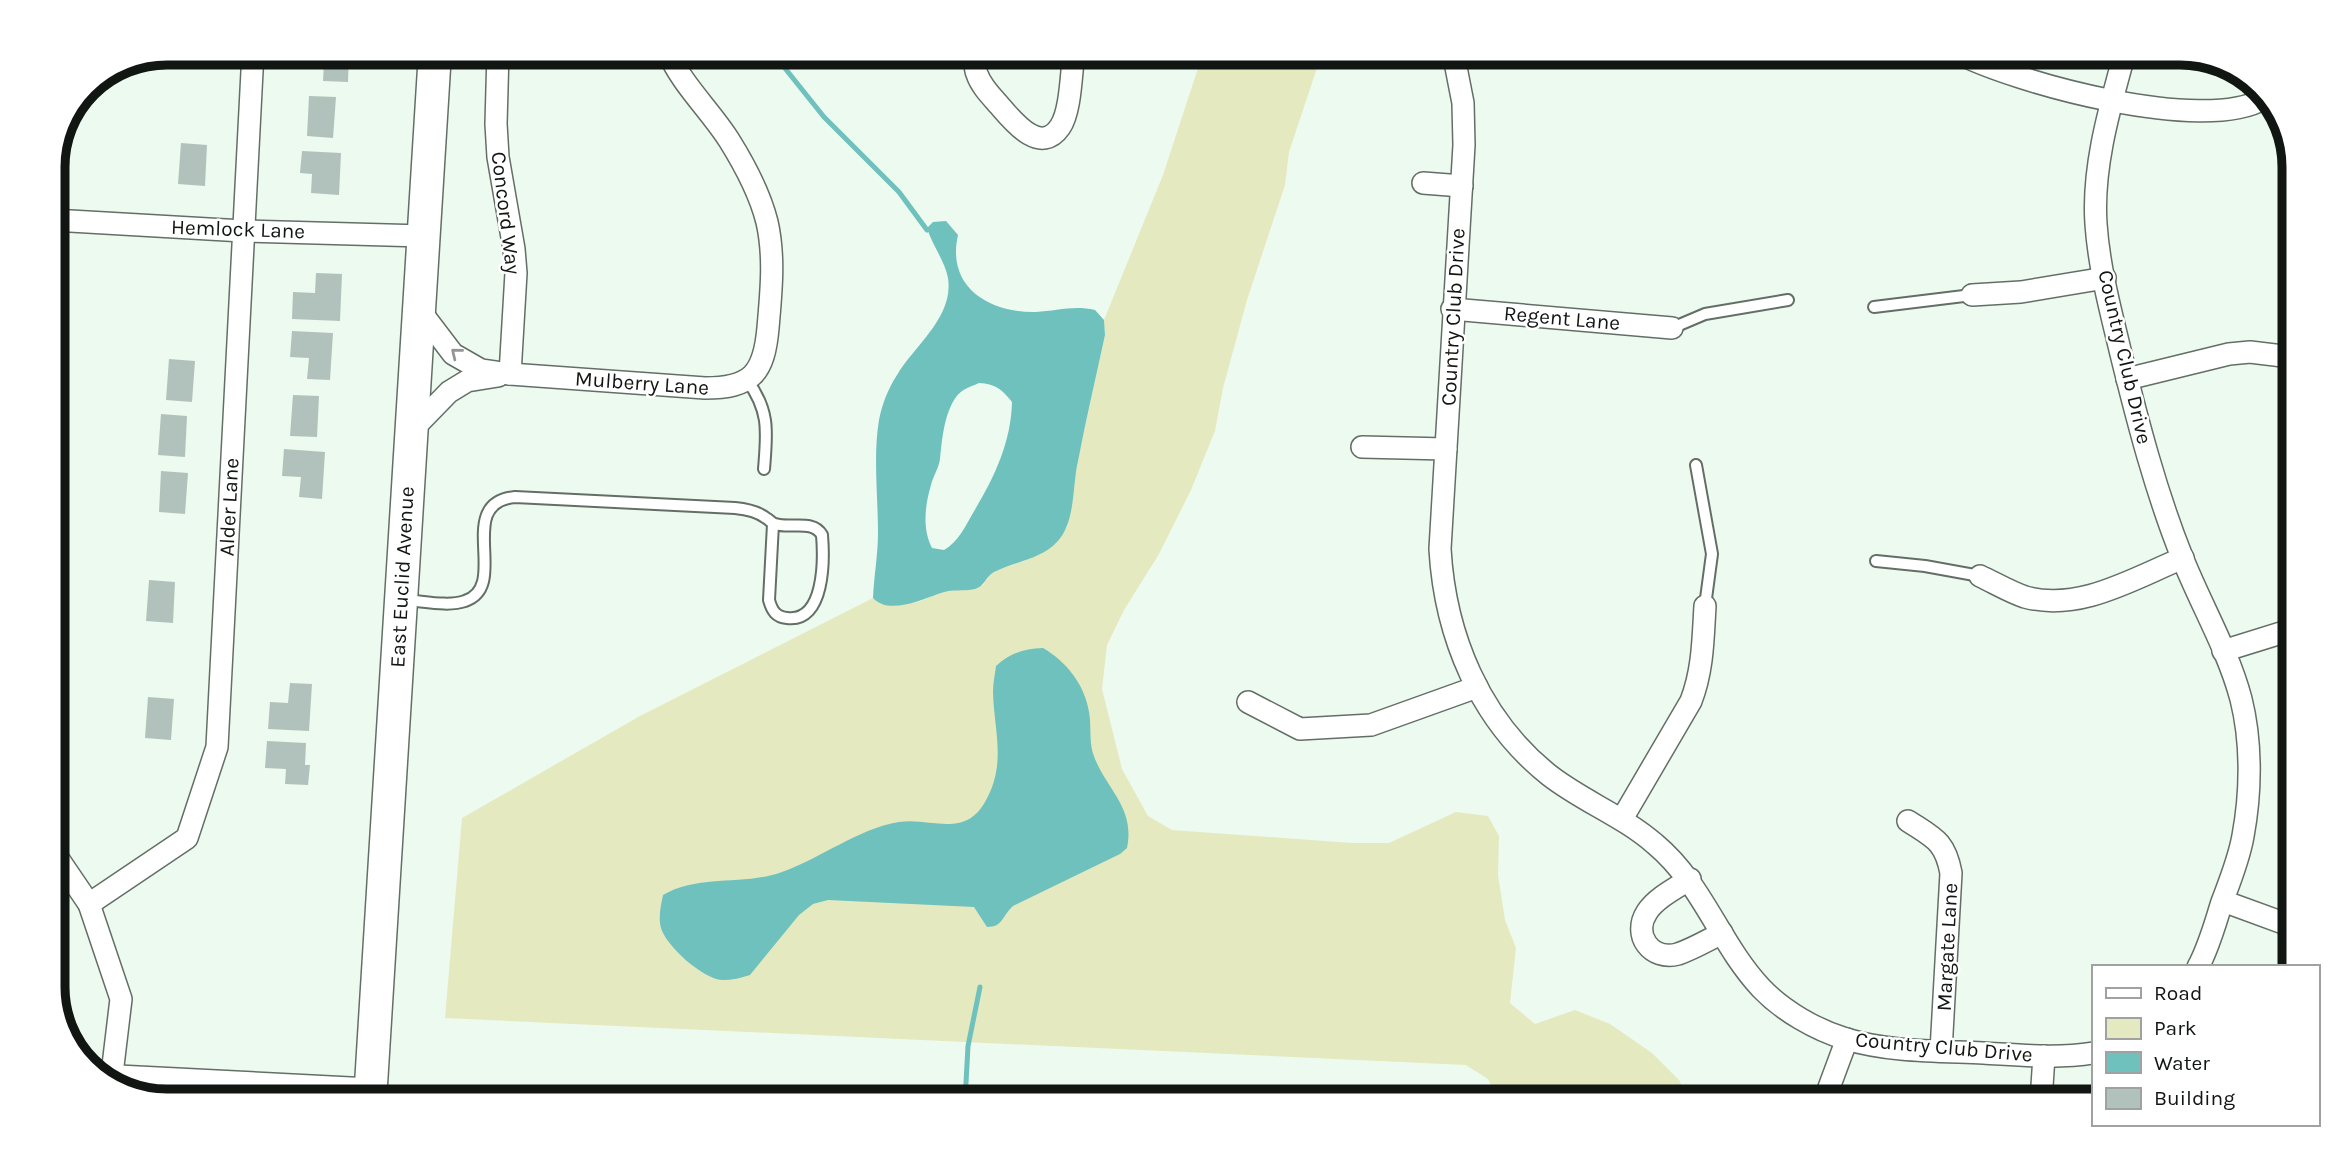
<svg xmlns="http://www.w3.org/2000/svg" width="2347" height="1154" viewBox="0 0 2347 1154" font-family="Karla,sans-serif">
  <rect width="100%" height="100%" fill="#edfaef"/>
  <polygon fill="#e5e9c0" points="1203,53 1328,53 1318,65 1289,152 1285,185 1247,300 1223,388 1215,431 1191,490 1159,554 1124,610 1107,645 1102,689 1122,769 1148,816 1172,830 1352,843 1389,843 1456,812 1488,816 1499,836 1498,875 1505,920 1516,948 1510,1003 1535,1024 1575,1010 1610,1024 1652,1053 1680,1081 1685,1101 1499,1101 1488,1079 1466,1065 445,1018 462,818 640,716 873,598 878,603 889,605 918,602 948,590 973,589 983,585 992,572 1024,561 1056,543 1067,527 1077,463 1105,335 1104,320 1163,175"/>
  <g fill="#6ec1bd" fill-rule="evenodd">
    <path d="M946,221L958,235C946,287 989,313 1036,312C1056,311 1074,305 1095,310L1104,320L1105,335C1096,377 1086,419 1078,461C1072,486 1076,522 1057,542C1041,559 1014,562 994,572C986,576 985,586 975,589C963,592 953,588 938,594C921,600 888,615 873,598C874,576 878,554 878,533C878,496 873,456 879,420C882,404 888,389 897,375C915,345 954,317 948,278C945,261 932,245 927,228L933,222ZM979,383C995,384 1002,389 1012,402C1011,443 994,478 973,513C965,527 958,542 944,550L932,548C922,529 925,505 931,485C933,476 939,468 940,459C942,440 944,414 956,397C962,389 970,387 979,383Z"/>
    <path d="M1043,648C1066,661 1085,685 1089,712C1092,728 1088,743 1095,759C1109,792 1135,809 1127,848L1120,854L1013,906C1002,916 1003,927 987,927L974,907L828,900L813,904L799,915L750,975C741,978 732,980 722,980C703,979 666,946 661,928C658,917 661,905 663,895C699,874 743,886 782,872C822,858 857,829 899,822C931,817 964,839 985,802C1007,764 994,731 993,692C993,683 995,674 996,666C1011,653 1023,649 1043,648Z"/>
  </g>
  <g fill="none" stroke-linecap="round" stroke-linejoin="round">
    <g stroke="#6ec1bd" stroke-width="5">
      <polyline points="772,52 824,117 899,192 927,230"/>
      <polyline points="965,1101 968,1046 980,987"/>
    </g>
  </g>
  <g fill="#b1c2bc">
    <polygon points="306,52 349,52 348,82 323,81 324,62 306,61"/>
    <polygon points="309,96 336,97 333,138 307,136"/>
    <polygon points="181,143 207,145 205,186 178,184"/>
    <polygon points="302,151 341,153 339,195 311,193 312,174 300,173"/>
    <polygon points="316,273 342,274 340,321 292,319 293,292 315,293"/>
    <polygon points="292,331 333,333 330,380 307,379 309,358 290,357"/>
    <polygon points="169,359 195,361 192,402 166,400"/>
    <polygon points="293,395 319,396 317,437 290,436"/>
    <polygon points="161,414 187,416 185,457 158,455"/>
    <polygon points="284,449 325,452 322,499 299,497 301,477 282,476"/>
    <polygon points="161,471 188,473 185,514 159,512"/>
    <polygon points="149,580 175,582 173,623 146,621"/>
    <polygon points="290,683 312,684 309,731 268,729 270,702 288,703"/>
    <polygon points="148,697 174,699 171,740 145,738"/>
    <polygon points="267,741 306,743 305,765 310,765 308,785 285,784 286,769 265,768"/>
  </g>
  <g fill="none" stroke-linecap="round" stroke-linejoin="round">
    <g stroke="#636f66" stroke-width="14">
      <g id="service">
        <polyline points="1874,307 1972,295"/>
        <polyline points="1672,328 1705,314 1788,300"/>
        <path d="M747,380C770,411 767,432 764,469"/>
        <polyline points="1696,465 1712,554 1705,606"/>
        <polyline points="1876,561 1925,566 1980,576"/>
        <path d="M405,600C423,601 448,607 465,601C511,586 453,503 515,497L735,508C746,509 757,511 766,518C770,520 771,523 775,524C790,529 813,519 822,535C824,559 825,623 787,618C776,617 772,611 769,600L773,524"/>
      </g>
    </g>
    <g stroke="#636f66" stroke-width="24">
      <g id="minor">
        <polyline points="498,52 496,124 498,157 514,249 516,273 510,374"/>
        <path d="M975,52C975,59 974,68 977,74C981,86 991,96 999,105C1013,121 1040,156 1060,127C1071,111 1071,73 1074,52"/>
        <path d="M1453,52L1463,103L1464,145L1440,549C1445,636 1480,720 1549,775C1582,801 1623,816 1655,844C1703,884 1719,943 1761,988C1783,1011 1816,1030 1846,1039C1889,1052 1938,1051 1983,1053C2019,1055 2057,1059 2093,1053"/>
        <path d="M1956,52C2015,83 2204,134 2263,99"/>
        <path d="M2125,52C2110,107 2092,167 2096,224C2099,268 2111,312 2121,354C2138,423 2156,492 2182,557C2201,605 2228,650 2241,699C2252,743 2251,793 2243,836C2239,859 2230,881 2222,902C2215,924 2209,947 2198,967"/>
        <polyline points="1423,183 1462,186"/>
        <polyline points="53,220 243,231 423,236"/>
        <polyline points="1972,295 2021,292 2105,278"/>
        <path d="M418,308L453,354L481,370L510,374L705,388C751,388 764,374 768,328C771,293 775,257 767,222C760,194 744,164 729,140C710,110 682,85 668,52"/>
        <polyline points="1452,309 1672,328"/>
        <polyline points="2127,379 2229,354 2250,352 2283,356"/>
        <polyline points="411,431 449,392 467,381 498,376"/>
        <polyline points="1362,447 1446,449"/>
        <path d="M1980,576C1995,583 2010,592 2025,597C2080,612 2134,578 2183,558"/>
        <polyline points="2223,651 2294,629"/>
        <polyline points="1248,702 1300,729 1371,725 1477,687"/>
        <path d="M1622,819L1691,701C1703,670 1703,639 1705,606"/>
        <path d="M1908,821C1934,838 1945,841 1951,873L1941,1051"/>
        <polyline points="53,851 89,904 121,999 112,1074 113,1086"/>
        <path d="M1690,879C1676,888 1656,898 1647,912C1632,935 1651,961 1678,954C1693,949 1708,940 1722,933"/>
        <polyline points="2223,901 2294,927"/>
        <polyline points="89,904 187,838 217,747 253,52"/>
        <polyline points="99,1075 370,1089"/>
        <polyline points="1824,1101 1847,1039"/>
        <polyline points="2041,1101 2044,1056"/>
      </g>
    </g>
    <g stroke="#636f66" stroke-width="35">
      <polyline id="primary" points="370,1101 435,52"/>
    </g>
    <use href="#service" stroke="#fff" stroke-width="10"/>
    <use href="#minor" stroke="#fff" stroke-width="21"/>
    <use href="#primary" stroke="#fff" stroke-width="32"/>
  </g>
  <defs><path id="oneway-chevron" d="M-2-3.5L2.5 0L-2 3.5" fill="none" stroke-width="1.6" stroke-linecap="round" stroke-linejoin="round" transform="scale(1.75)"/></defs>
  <use stroke="#949695" href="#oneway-chevron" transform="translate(456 353) rotate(-141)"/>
  <g text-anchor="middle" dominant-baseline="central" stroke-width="5" stroke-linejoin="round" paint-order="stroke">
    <g font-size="21" fill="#121613" stroke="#fff">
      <text transform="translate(506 213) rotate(83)">Concord Way</text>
      <text transform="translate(238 229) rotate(2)">Hemlock Lane</text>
      <text transform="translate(1453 317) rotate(-87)">Country Club Drive</text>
      <text transform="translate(1562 318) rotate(5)">Regent Lane</text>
      <text transform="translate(2125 357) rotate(77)">Country Club Drive</text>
      <text transform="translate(642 383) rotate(4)">Mulberry Lane</text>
      <text transform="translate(229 507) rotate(-87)">Alder Lane</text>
      <text transform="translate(402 577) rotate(-87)">East Euclid Avenue</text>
      <text transform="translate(1947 947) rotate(-87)">Margate Lane</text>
      <text transform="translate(1944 1047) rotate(5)">Country Club Drive</text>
    </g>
  </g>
  <path d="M0 0H2347V1154H0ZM167 65H2180A102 102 0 0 1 2282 167V987A102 102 0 0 1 2180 1089H167A102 102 0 0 1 65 987V167A102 102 0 0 1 167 65Z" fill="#fff" fill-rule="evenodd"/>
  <path fill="none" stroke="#121613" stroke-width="9" d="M167 65H2180A102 102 0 0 1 2282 167V987A102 102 0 0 1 2180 1089H167A102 102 0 0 1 65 987V167A102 102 0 0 1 167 65Z"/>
  <rect x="2092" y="965" width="228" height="161" fill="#ffffff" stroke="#a0a2a1" stroke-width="2"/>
  <rect x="2106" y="988" width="35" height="10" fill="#ffffff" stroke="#a0a2a1" stroke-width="2"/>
  <text x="2154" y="1000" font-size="21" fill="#121613">Road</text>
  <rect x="2106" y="1018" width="35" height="21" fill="#e5e9c0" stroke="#a0a2a1" stroke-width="2"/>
  <text x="2154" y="1035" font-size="21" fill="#121613">Park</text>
  <rect x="2106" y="1052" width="35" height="21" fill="#6ec1bd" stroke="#a0a2a1" stroke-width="2"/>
  <text x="2154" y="1070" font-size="21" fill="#121613">Water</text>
  <rect x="2106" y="1088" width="35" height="21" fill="#b1c2bc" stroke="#a0a2a1" stroke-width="2"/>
  <text x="2154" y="1105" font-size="21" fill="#121613">Building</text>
</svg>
